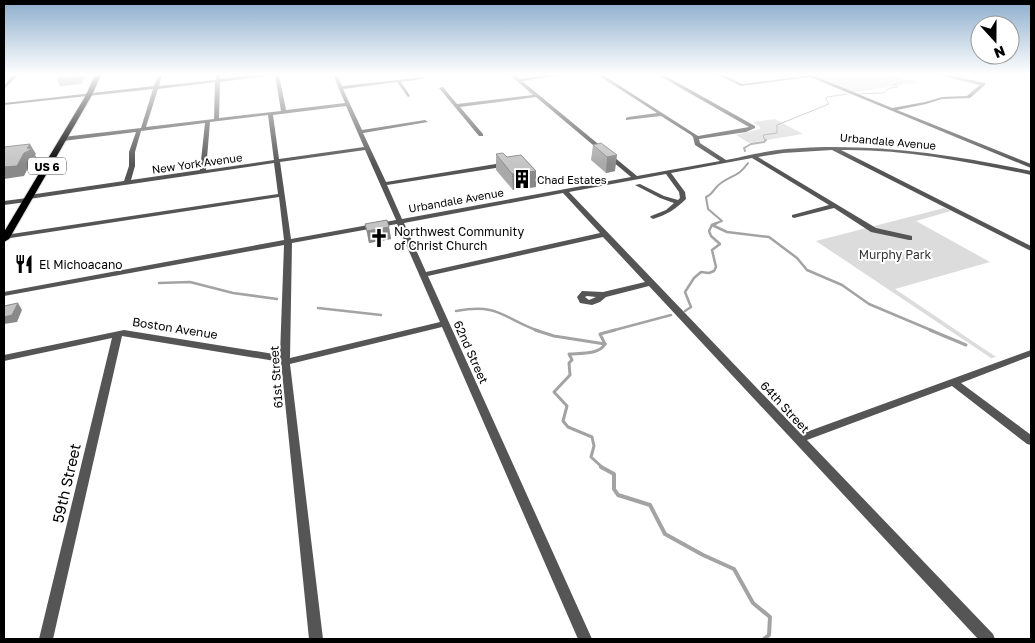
<svg xmlns="http://www.w3.org/2000/svg" width="1035" height="643" viewBox="0 0 1035 643" font-family="'Golos Text',sans-serif">
  <rect width="100%" height="100%" fill="#fff"/>
  <g fill="#dcdcdc">
    <polygon points="835,75 888,75 919,82 851,93 815,78"/>
    <polygon points="775,119 803,134 749,143 736,135 760,129 760,127 753,122"/>
    <polygon points="944,208 951,211 916,221 990,262 895,289 996,357 991,358 816,241"/>
  </g>
  <g fill="none" stroke-linecap="round" stroke-linejoin="round">
    <g stroke="#a3a3a3" stroke-width="1">
      <polyline points="857,94 883,93 890,88 898,87 893,85 902,82 899,79 879,75"/>
      <polyline points="765,141 763,135 777,133 777,125 829,104 826,99 827,97 847,94"/>
    </g>
    <g stroke="#a3a3a3" stroke-width="2">
      <polyline points="745,151 744,148 751,144 764,142 766,140"/>
      <path d="M714,224L722,221L708,209L706,197C714,194 714,187 721,183C734,174 738,177 748,163"/>
    </g>
    <g stroke="#a3a3a3" stroke-width="2.5">
      <polyline points="712,225 727,232 769,237 797,258 807,270 842,285 869,304 933,331"/>
      <polyline points="159,283 190,282 233,293 277,299"/>
      <polyline points="318,308 381,315"/>
      <path d="M456,311C500,303 502,318 539,331"/>
      <polyline points="685,311 691,307 685,292 694,278 701,272 709,273 714,271 716,267 712,250 720,244 711,236 709,231 712,225 717,223"/>
      <polyline points="611,331 671,315"/>
    </g>
    <g stroke="#a3a3a3" stroke-width="3">
      <polyline points="535,330 554,336 605,344"/>
      <polyline points="930,330 966,345"/>
      <polyline points="605,344 600,334 615,330"/>
      <path d="M603,468L591,457L594,446L592,437L568,427L563,421L567,406L554,392L570,375L569,363L572,360L569,354C580,353 599,355 605,344"/>
    </g>
    <polyline stroke="#a3a3a3" stroke-width="4" points="601,467 614,474 614,489 618,495 650,505 665,534 703,555 734,569 753,603 770,617 769,635 764,639"/>
    <g stroke="#dbdbdb" stroke-width="2">
      <polygon id="major" points="95,75 101,75 92,95 9,239 4,242 4,232 86,95"/>
    </g>
    <g fill="#555" fill-rule="evenodd">
      <polygon points="13,75 18,75 4,89 4,86"/>
      <path d="M158,75H162L159,86L216,80V75H220V79L257,75H273L220,82L219,118L281,111L275,75H279L286,110L345,103L333,75H337L342,86L425,77L423,79L401,82L410,96L408,97L397,82L343,89L362,130L425,120L428,122L363,133L386,182L502,163L505,165L502,167L387,185L402,219L631,177L536,97L460,107L483,134V136H479L439,88L443,87L457,104L533,95L510,75H515L519,79L547,75H562L522,81L637,176L720,161L695,145L693,137L691,135L661,116L626,120V118L628,117L657,113L598,75H603L698,136L749,127L658,75H664L755,126V128L746,132L699,139L700,143L726,160C746,156 765,151 786,149C868,142 950,154 1031,171V175C969,162 905,149 841,150L1031,246V251L832,150L783,153L758,157L876,228L912,236V240H909L871,232L834,208L794,218L792,217V215L829,205L752,158L671,173L685,192L686,199C677,208 667,215 653,219L650,217L651,216L666,210L674,203L660,198L635,185L640,184L664,196L678,200L680,198L679,192L666,174L569,192L801,434L1031,350V356L961,383L1031,435V445L1027,444L952,386L807,440L993,634L995,639H978L649,286L606,297L600,302L592,305L580,303L577,297L582,291L603,292L645,282L603,237L428,276L592,639H578L442,327L290,364L323,639H309L281,362L122,336L53,639H39L112,338L4,361V355L124,330L280,355L284,245L4,296V292L284,240L279,197L4,239V235H5L278,194L274,163L29,199V201L27,202L4,205V201L27,198V196L29,195L124,181L129,166V152L136,132L63,141L60,139L63,137L141,128L153,89L4,105V103L154,86ZM215,82L214,119L146,127L158,89ZM346,106L364,147L279,159L273,115ZM268,115L274,160L206,170L210,122ZM205,123L200,170L131,180L135,166V152L141,131ZM365,150L396,220L291,239L280,162ZM563,193L600,233L426,272L404,223ZM397,224L440,322L290,358L292,243ZM587,296L596,297L589,300L585,297Z"/>
      <polygon points="718,75 724,75 742,84 812,75 892,108 925,102 942,97 967,96 980,85 938,75 947,75 985,83 985,85 970,98 942,99 926,104 897,110 1031,164 1031,168 810,77 741,86"/>
    </g>
    <use href="#major" fill="#000" fill-rule="evenodd"/>
  </g>
  <g fill="#a9a9a9">
    <polygon points="601,143 615,171 606,173 591,160 593,145"/>
    <polygon points="496,154 507,157 536,171 536,187 513,190 496,170"/>
    <polygon points="365,224 389,227 391,239 369,243"/>
  </g>
  <g fill="#898989">
    <polygon points="79,75 84,75 85,77 81,84 60,86 57,79"/>
    <polygon points="30,144 36,154 35,155 38,160 30,164 24,176 4,179 4,167 27,148"/>
    <polygon points="617,155 615,171 606,173 607,157"/>
    <polygon points="536,171 536,187 513,190 512,174"/>
    <polygon points="389,227 391,239 369,243 367,231"/>
    <polygon points="18,303 22,310 17,322 4,324 4,317"/>
  </g>
  <g fill="#c4c4c4" stroke="#898989">
    <polygon points="60,75 79,75 77,77 57,79"/>
    <polygon points="601,143 617,155 607,157 593,145"/>
    <polygon points="30,144 27,148 32,149 24,153 17,166 4,167 4,147"/>
    <polygon points="503,153 507,157 521,155 536,171 512,174 496,154"/>
    <polygon points="387,220 389,227 367,231 365,224"/>
    <polygon points="18,303 12,315 4,317 4,306"/>
  </g>
  <linearGradient id="sky" x2="0" y2="1"><stop stop-color="#8cadcc"/><stop offset="0.45" stop-color="#fff"/><stop offset="1" stop-color="#fff" stop-opacity="0"/></linearGradient>
  <rect width="1035" height="165" fill="url(#sky)"/>
  <defs>
    <g id="building-bare" transform="scale(1.5)"><path d="M-4-6H4V6H1V3H-1V6H-4ZM-2.5-4.3h1.7v1.8h-1.7ZM.8-4.3h1.7v1.8H.8ZM-2.5-1h1.7V.8h-1.7ZM.8-1h1.7V.8H.8Z" fill="#000" stroke="#fff" stroke-width="2.5" paint-order="stroke"/></g>
    <g id="church-bare" transform="scale(1.5)"><path d="M-1.2-6h2.4v3.5h3.3v2.4h-3.3V6h-2.4V-.1h-3.3v-2.4h3.3Z" fill="#000" stroke="#fff" stroke-width="2.5" paint-order="stroke"/></g>
    <g id="restaurant-bare" transform="scale(1.5)"><path d="M-5-6h1v4h1v-4h1v4h1v-4h1v5L-1.5 .5V6h-2V.5L-5-1ZM5-6V6H3V1.5H1.5Q1.5-4 5-6Z" fill="#000" stroke="#fff" stroke-width="2.5" paint-order="stroke"/></g>
  </defs>
  <g fill-rule="evenodd">
    <use href="#building-bare" x="522" y="179"/>
    <use href="#church-bare" x="379" y="238"/>
    <use href="#restaurant-bare" x="24" y="264"/>
  </g>
  <g text-anchor="middle" dominant-baseline="central" stroke-width="4" stroke-linejoin="round" paint-order="stroke">
    <g font-size="11" fill="#000" stroke="#fff">
      <text transform="translate(888 141) rotate(5)">Urbandale Avenue</text>
      <text transform="translate(197 163) rotate(-8)">New York Avenue</text>
      <text transform="translate(456 200) rotate(-10)">Urbandale Avenue</text>
    </g>
    <rect fill="#fff" stroke="#4c4c4c" stroke-width="1" x="28" y="157.5" width="38" height="17" rx="4"/>
    <g font-size="11" font-weight="bold" fill="#000">
      <text x="47" y="166">US 6</text>
    </g>
    <g font-size="11" fill="#000" stroke="#fff" text-anchor="start">
      <text x="537" y="179">Chad Estates</text>
    </g>
    <g font-size="12" fill="#000" stroke="#fff" text-anchor="start">
      <text x="394" y="231">Northwest Community<tspan x="394" dy="14">of Christ Church</tspan></text>
      <text x="39" y="264">El Michoacano</text>
    </g>
    <g font-size="12" fill="#333" stroke="#fff">
      <text x="895" y="254">Murphy Park</text>
    </g>
    <g font-size="12" fill="#000" stroke="#fff">
      <text transform="translate(175 328) rotate(9)">Boston Avenue</text>
      <text transform="translate(471 352) rotate(66)">62nd Street</text>
      <text transform="translate(276 377) rotate(-94)">61st Street</text>
      <text transform="translate(785 407) rotate(47)">64th Street</text>
    </g>
    <g font-size="15" fill="#000" stroke="#fff">
      <text transform="translate(66 483) rotate(-77)">59th Street</text>
    </g>
  </g>
  <rect width="1035" height="643" fill="none" stroke="#000000" stroke-width="10"/>
  <g transform="translate(995 40) rotate(159)"><circle r="24" fill="#ffffff" stroke="#999999"/>
  <path d="M0-4L9 19L0 12L-9 19Z" fill="#000000"/>
  <text y="-8" font-size="14" font-weight="bold" text-anchor="middle" fill="#000000">N</text>
  </g>
</svg>
